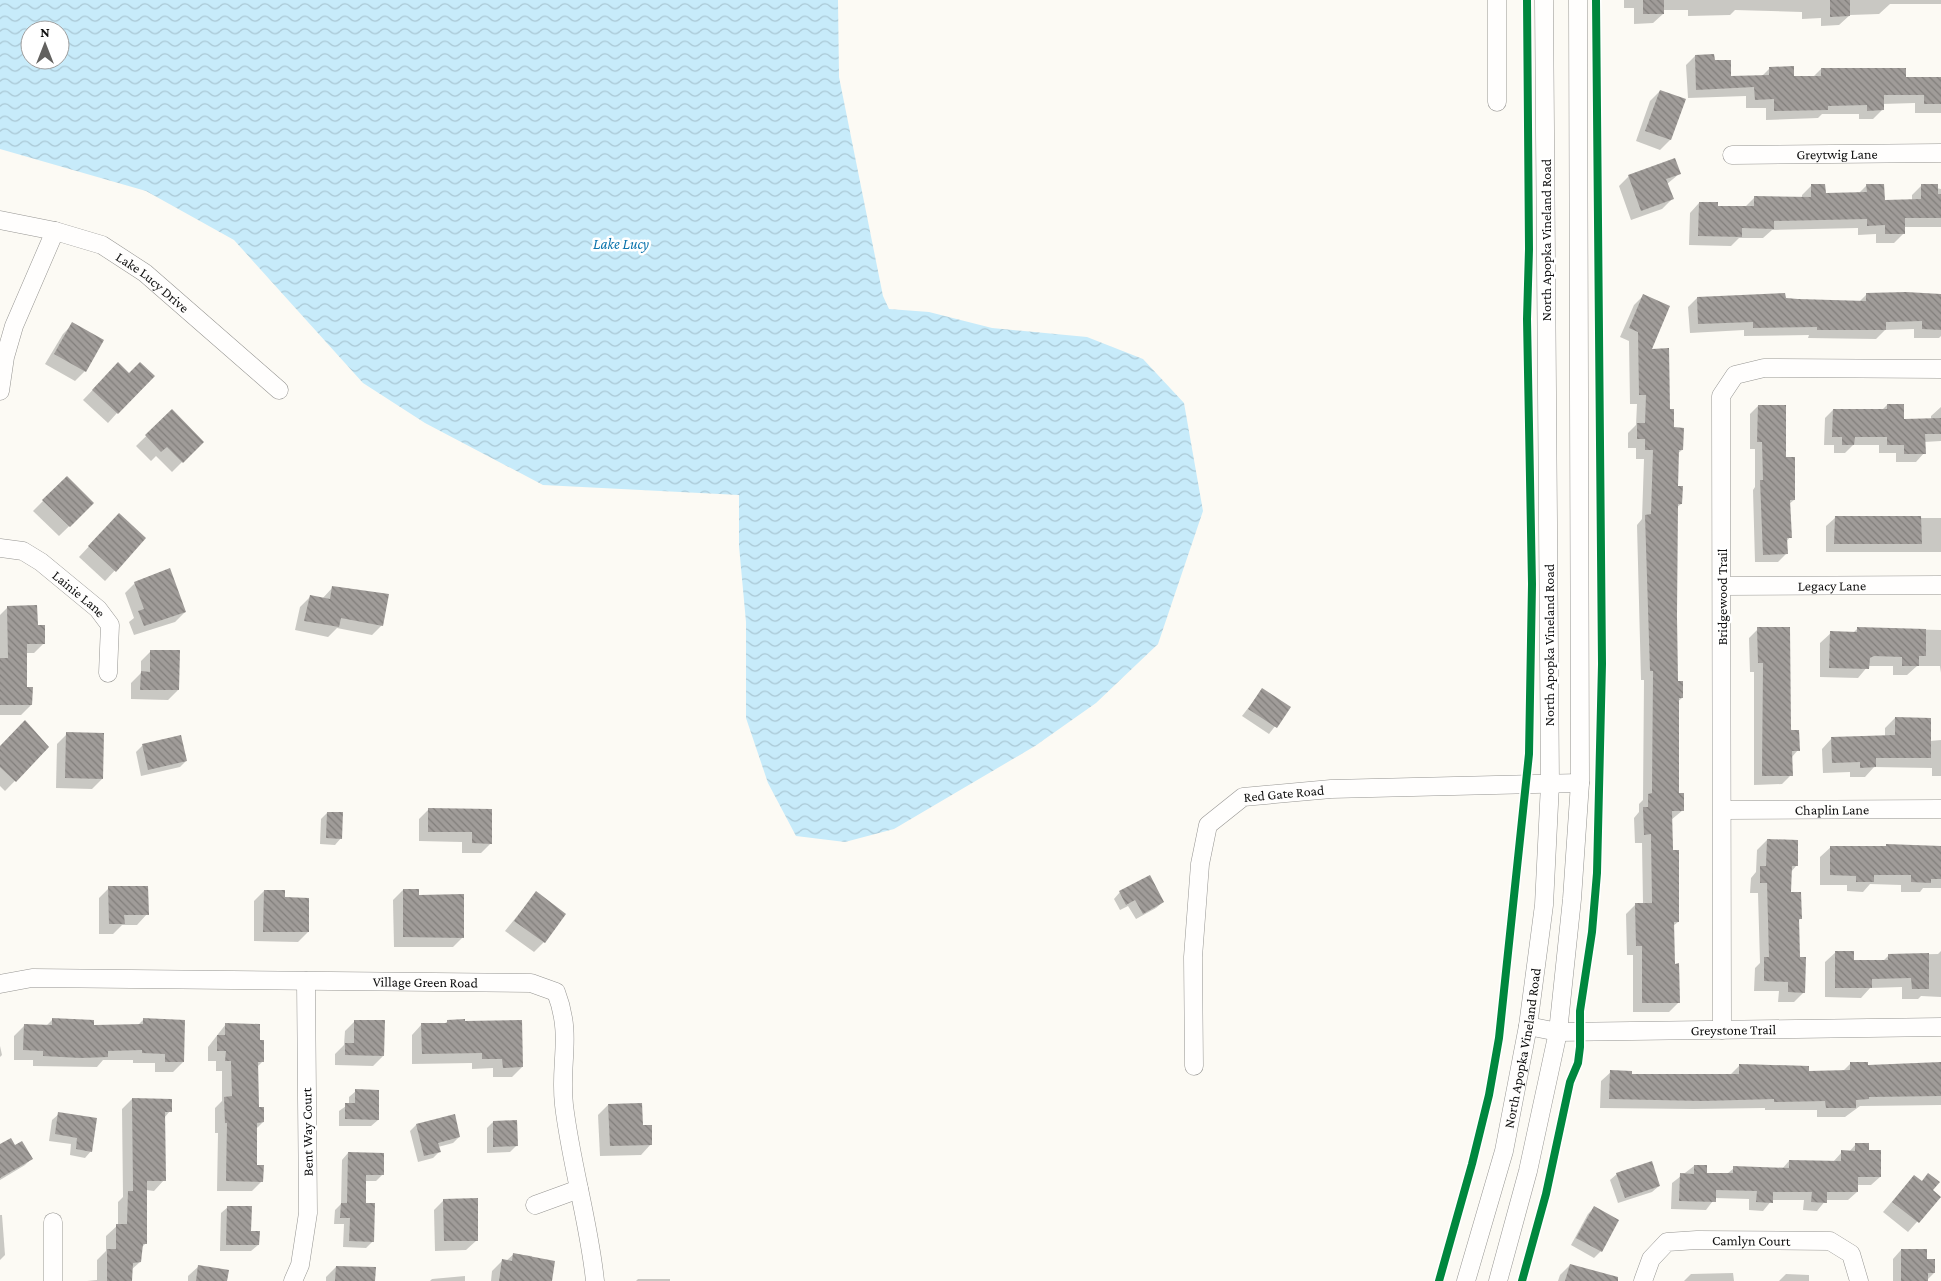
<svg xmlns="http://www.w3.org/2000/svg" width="1941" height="1281" viewBox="0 0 1941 1281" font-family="'Crimson Pro',serif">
  <defs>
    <pattern id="water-waves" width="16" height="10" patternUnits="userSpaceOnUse" patternTransform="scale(1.25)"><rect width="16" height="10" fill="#c7ebfa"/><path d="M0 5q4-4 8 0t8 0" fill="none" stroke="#aac8d5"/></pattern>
    <pattern id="building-back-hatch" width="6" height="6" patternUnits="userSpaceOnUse" patternTransform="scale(1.25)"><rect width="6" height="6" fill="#a09c99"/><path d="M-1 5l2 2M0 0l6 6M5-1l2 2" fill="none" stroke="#817e7b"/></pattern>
  </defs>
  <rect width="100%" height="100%" fill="#fcfaf4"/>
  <path fill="url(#water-waves)" fill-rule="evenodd" d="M0,0H838L839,77L883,296L889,309L929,312L992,328L1087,337L1143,359L1184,403L1203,511L1158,644L1096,703L1035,746L894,829L845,842L796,836L768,783L746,718V622L739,546V495L543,485L425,423L363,383L234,240L146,191L0,149ZM30,30H60V60H30Z"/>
  <g fill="#0003">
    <polygon points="1624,0 1941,0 1941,4 1890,4 1879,14 1850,15 1839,25 1821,26 1821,18 1802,19 1802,12 1735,10 1730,15 1688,16 1688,10 1663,10 1663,14 1653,23 1634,24 1634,8 1624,8"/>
    <polygon points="1695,56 1714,62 1730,77 1761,77 1770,68 1793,78 1813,77 1821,69 1905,78 1941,78 1941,113 1915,113 1915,103 1882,104 1882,110 1873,119 1859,119 1859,114 1822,114 1818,118 1766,120 1766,108 1746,108 1746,96 1688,98 1686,65"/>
    <polygon points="1660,91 1670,140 1660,150 1636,141 1650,101"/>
    <polygon points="1679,174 1667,184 1672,199 1662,209 1631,220 1619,186 1629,176"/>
    <polygon points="1867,185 1883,201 1912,200 1912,195 1922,185 1941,189 1941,227 1903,227 1904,233 1894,243 1876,243 1876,234 1858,235 1858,228 1772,230 1763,238 1739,238 1731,246 1689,245 1690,213 1699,203 1717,207 1744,208 1755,197 1802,198 1802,195 1811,186 1824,194 1859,193"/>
    <polygon points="1867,294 1941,295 1941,336 1939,338 1914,338 1914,329 1885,330 1876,339 1808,338 1809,335 1744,336 1744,330 1690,333 1688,307 1697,298 1859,302"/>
    <polygon points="1643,296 1650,350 1673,429 1682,450 1677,454 1676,487 1681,504 1676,508 1677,682 1682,698 1677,702 1678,794 1683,810 1671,820 1678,922 1673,926 1674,965 1679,1002 1669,1012 1633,1012 1633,955 1627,955 1626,914 1636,904 1643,904 1642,843 1635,843 1634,818 1639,812 1639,804 1643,800 1644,680 1641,680 1637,525 1642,519 1644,459 1636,459 1636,448 1628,448 1628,433 1636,425 1637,404 1630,404 1629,341 1620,337 1634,305"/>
    <polygon points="73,324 85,371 75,381 45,364 63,334"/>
    <polygon points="108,374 129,374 117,413 108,423 83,400"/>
    <polygon points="1887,405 1903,420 1931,419 1931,416 1941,407 1941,441 1924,442 1924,453 1916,462 1896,462 1896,453 1879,453 1879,445 1853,445 1845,453 1834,453 1834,445 1824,445 1825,418 1833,410 1882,410"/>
    <polygon points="1758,406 1784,458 1794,500 1789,504 1790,537 1786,542 1786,554 1778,562 1755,562 1753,490 1755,487 1755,449 1750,449 1750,414"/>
    <polygon points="172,411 202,442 172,472 156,456 151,461 136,446"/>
    <polygon points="67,477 93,503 59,536 33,511"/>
    <polygon points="1835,518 1941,518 1941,552 1826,552 1826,526"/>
    <polygon points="109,525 145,538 105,581 79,557"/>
    <polygon points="135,583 185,612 175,622 134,635 129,622 134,618 125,593"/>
    <polygon points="333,587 388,595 382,625 372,635 337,628 328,637 295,630 300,607 310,597 322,599"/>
    <polygon points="8,607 37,626 44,643 34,653 26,653 25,688 31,705 21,715 0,715 0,615"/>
    <polygon points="1858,628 1941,630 1941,673 1940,666 1917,666 1907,675 1893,675 1893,666 1868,666 1858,678 1820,677 1820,643 1831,633 1853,633"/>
    <polygon points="1758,629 1798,750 1791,758 1791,775 1782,784 1754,785 1754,672 1750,672 1749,638"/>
    <polygon points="151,651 178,690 168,700 131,699 131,683 141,673 141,661"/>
    <polygon points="1262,690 1289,708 1269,734 1242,716"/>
    <polygon points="1895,718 1930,741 1941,740 1941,776 1932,776 1932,768 1874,767 1865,777 1850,777 1850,772 1823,773 1822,749 1832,738 1885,737 1885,728"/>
    <polygon points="67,734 102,779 92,789 56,788 57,744"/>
    <polygon points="180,737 186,761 180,767 141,776 136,752 142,746"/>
    <polygon points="0,747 48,747 5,791 0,786"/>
    <polygon points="429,809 491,810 491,843 481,853 462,853 462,842 419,841 419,819"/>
    <polygon points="327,813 341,838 335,845 320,844 321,819"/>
    <polygon points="1767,840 1796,866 1791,872 1790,894 1801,918 1798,921 1799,959 1804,992 1794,1002 1778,1002 1779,991 1754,991 1755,968 1760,963 1758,893 1750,893 1751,878 1756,872 1757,850"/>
    <polygon points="1831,847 1941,847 1941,888 1923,888 1920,892 1901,892 1901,885 1870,884 1863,892 1847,891 1847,885 1820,885 1820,857"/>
    <polygon points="109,888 147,914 137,925 122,925 113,934 99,934 99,898"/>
    <polygon points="403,890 417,896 463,937 453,947 394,947 393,900"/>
    <polygon points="264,891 284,899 308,932 298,942 254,941 254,901"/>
    <polygon points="1120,892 1163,902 1156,908 1136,919 1128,906 1120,910 1114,899"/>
    <polygon points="536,893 544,942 534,952 505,931"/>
    <polygon points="1941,951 1941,997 1921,996 1918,999 1902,999 1902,987 1870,988 1861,998 1825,997 1825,962 1836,952 1853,961 1882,962 1889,955 1938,954"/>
    <polygon points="52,1020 93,1026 137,1026 143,1020 183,1062 173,1072 155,1072 155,1063 133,1063 133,1060 103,1060 97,1067 33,1066 33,1060 14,1060 14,1036 24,1026 46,1026"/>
    <polygon points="355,1021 383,1056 373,1066 335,1065 335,1054 344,1045 345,1031"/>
    <polygon points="448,1021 521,1021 522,1067 512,1077 493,1077 493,1068 472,1069 472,1063 412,1064 412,1035 422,1024 444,1024"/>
    <polygon points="226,1024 259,1042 263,1061 257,1067 257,1109 263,1122 256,1129 255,1166 262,1181 252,1191 217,1191 218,1133 215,1133 215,1108 222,1101 222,1071 216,1071 216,1061 208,1061 208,1047"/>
    <polygon points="0,1046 2,1055 0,1057"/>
    <polygon points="1850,1064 1867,1067 1941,1064 1941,1105 1860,1106 1845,1117 1817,1117 1817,1110 1765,1110 1765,1108 1693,1109 1600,1108 1601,1081 1611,1072 1631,1076 1730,1075 1739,1066 1808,1072 1842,1072"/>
    <polygon points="356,1091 378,1120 371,1126 339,1126 339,1111 349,1104 349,1097"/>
    <polygon points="132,1099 170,1111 164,1118 164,1180 154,1191 146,1190 146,1243 141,1248 140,1262 131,1270 131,1281 87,1281 97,1280 97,1260 106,1251 106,1236 118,1225 118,1202 123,1197 122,1109"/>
    <polygon points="608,1105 641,1127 651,1144 641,1155 600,1156 598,1115"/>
    <polygon points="59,1114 91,1151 85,1158 70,1155 71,1144 49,1141 52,1120"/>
    <polygon points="493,1122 517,1145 510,1152 487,1153 487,1128"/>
    <polygon points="416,1125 459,1137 453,1143 438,1147 439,1152 433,1158 418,1162 410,1131"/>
    <polygon points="1856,1144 1868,1151 1880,1177 1871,1185 1857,1185 1857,1192 1848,1200 1826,1200 1817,1211 1803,1210 1804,1200 1772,1200 1763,1211 1749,1210 1749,1199 1715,1198 1706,1210 1671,1209 1672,1183 1694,1166 1706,1174 1727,1174 1734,1168 1782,1169 1789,1161 1833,1162 1842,1152 1849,1152"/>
    <polygon points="0,1146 14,1147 31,1159 25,1165 0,1180"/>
    <polygon points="348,1153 383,1174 376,1181 365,1181 365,1204 373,1241 366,1248 343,1247 344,1224 334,1224 335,1210 341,1204 342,1160"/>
    <polygon points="1617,1174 1659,1186 1652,1192 1618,1203 1610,1180"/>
    <polygon points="1914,1176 1939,1197 1908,1232 1883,1212"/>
    <polygon points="444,1200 477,1240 466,1250 435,1251 434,1210"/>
    <polygon points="228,1207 258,1245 251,1251 220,1251 221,1213"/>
    <polygon points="1594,1208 1618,1220 1601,1251 1594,1258 1571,1245 1588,1214"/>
    <polygon points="0,1215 2,1215 5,1255 0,1260"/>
    <polygon points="1901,1250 1926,1260 1934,1273 1926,1281 1893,1281 1893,1259"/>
    <polygon points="514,1254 532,1256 532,1259 551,1281 491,1281 492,1271 502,1261 506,1261"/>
    <polygon points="1570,1265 1605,1281 1558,1281 1560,1275"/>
    <polygon points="199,1266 226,1281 188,1281 188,1276"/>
    <polygon points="336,1267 374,1281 326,1281 326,1277"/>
    <polygon points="1733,1273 1734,1281 1684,1281 1691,1274"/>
    <polygon points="1786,1274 1809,1275 1809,1281 1779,1281"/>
    <polygon points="465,1276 465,1281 430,1281 432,1279"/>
    <polygon points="638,1279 670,1279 670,1281 636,1281"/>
  </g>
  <g fill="url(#building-back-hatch)">
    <rect x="1643" y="0" width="21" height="14"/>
    <polygon points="1830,0 1850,0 1850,16 1830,17"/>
    <polygon points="1714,54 1715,60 1731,60 1731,76 1769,75 1769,67 1794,66 1794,76 1821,76 1821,68 1906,68 1906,77 1941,77 1941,104 1924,104 1924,95 1884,95 1884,110 1867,111 1867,105 1828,106 1828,110 1774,111 1774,99 1755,100 1754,87 1696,90 1695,55"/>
    <polygon points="1660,90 1686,99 1671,140 1645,131"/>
    <polygon points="1675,158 1681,174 1666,179 1674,199 1641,211 1628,175"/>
    <polygon points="1811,184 1825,184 1826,193 1867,192 1866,184 1884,184 1885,200 1921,199 1921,184 1938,184 1938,194 1941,194 1941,218 1905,218 1905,234 1885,234 1885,225 1867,226 1867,219 1774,221 1774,229 1742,228 1742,237 1698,236 1699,202 1718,202 1718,206 1754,206 1754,196 1811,197"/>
    <polygon points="1906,292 1941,294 1941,330 1922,329 1922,321 1886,322 1886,330 1817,330 1817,327 1753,328 1753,322 1698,324 1697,297 1785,293 1786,298 1798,299 1866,301 1866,293"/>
    <polygon points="1643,294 1670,306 1652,349 1669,348 1670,409 1674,409 1674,427 1684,428 1683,450 1679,450 1678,486 1683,486 1682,504 1678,504 1677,616 1678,681 1683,681 1683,698 1679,698 1679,793 1684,793 1684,811 1672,811 1673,850 1679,850 1679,922 1674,922 1675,964 1679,963 1680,1003 1642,1003 1642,946 1636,946 1635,903 1652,903 1651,834 1644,835 1643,807 1648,807 1648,794 1652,793 1653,671 1650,671 1645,515 1651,514 1653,450 1645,450 1645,439 1637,439 1637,423 1645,423 1646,395 1639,395 1638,332 1629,328"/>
    <polygon points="72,322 104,340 86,372 54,354"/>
    <polygon points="118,362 129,373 140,362 155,376 118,414 92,390"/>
    <polygon points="1887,404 1904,404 1904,419 1941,418 1941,434 1925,434 1926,454 1904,454 1904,445 1887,445 1887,437 1855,437 1854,445 1842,445 1842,437 1832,437 1833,409 1887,409"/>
    <polygon points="1758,405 1786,405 1786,457 1795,457 1795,500 1790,500 1792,538 1787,538 1788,554 1763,555 1760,480 1763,480 1762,442 1757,442"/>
    <polygon points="172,409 204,442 183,463 167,447 161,452 145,435"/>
    <polygon points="67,476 94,503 70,527 42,500"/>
    <polygon points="119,513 146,538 116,572 88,546"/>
    <polygon points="1835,516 1921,516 1922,544 1834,544"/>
    <polygon points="170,568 186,612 144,626 138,611 144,609 134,582"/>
    <polygon points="332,586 389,594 383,626 341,618 339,627 304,621 310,595 330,599"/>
    <polygon points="37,605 38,625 45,625 45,644 27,644 27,687 33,687 32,705 0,705 0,658 8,658 7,606"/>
    <polygon points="1757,627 1790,627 1791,730 1799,730 1800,751 1792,751 1793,776 1762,776 1763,663 1758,663"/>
    <polygon points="1857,627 1926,629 1926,656 1919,656 1919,666 1902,666 1902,657 1874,656 1870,658 1869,669 1829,668 1830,631 1857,632"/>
    <polygon points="150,650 180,650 179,690 140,690 141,671 150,672"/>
    <polygon points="1262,688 1291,707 1277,728 1248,709"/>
    <polygon points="1895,717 1931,718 1931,758 1876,758 1876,767 1860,768 1860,762 1832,763 1831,737 1895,735"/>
    <polygon points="25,720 49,747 16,782 0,767 0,746"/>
    <polygon points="66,732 104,733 103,779 65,778"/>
    <polygon points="181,735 187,761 148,770 142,744"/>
    <polygon points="428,808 492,809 492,844 472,843 472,832 428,832"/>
    <polygon points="327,812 343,812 342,839 326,838"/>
    <polygon points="1767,839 1798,840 1798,866 1792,866 1791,892 1801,892 1802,919 1799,919 1800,957 1806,957 1805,993 1788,992 1788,982 1764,981 1764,957 1769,957 1767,883 1760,883 1760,866 1766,866"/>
    <polygon points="1886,844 1941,846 1941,879 1931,879 1931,883 1911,882 1911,875 1874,875 1874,882 1856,882 1856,876 1830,875 1830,846 1886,846"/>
    <polygon points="1150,875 1164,902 1143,914 1135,900 1126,905 1119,891"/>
    <polygon points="108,886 148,886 149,915 124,915 125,924 109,924"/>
    <polygon points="403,889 419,889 419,895 464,894 464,938 403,937"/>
    <polygon points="264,890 285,890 285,897 309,898 309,932 263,932"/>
    <polygon points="536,891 566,914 545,943 514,921"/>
    <polygon points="1835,951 1854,951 1854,960 1888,960 1888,954 1929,953 1929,989 1912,989 1911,978 1872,979 1872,988 1835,988"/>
    <polygon points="52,1018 94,1020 94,1025 143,1024 143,1018 185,1020 184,1062 165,1062 165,1054 142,1053 142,1050 108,1051 108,1057 81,1058 43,1056 43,1051 23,1050 24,1024 52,1025"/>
    <polygon points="465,1019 465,1021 522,1020 523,1067 503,1068 502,1059 482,1059 482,1053 422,1054 421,1023 447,1023 447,1020"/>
    <polygon points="354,1020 385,1020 384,1056 345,1055 345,1043 354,1043"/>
    <polygon points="225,1023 260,1024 260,1040 264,1040 264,1062 258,1062 259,1107 264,1107 264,1122 257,1123 257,1165 264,1165 263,1182 226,1181 227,1123 225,1123 224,1097 232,1096 231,1061 225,1061 226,1051 217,1051 217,1035 225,1035"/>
    <polygon points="1850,1062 1868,1062 1868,1065 1941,1062 1941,1096 1869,1097 1869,1099 1856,1100 1856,1108 1826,1108 1825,1101 1774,1102 1774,1099 1703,1101 1609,1099 1610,1070 1632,1071 1632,1074 1739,1074 1739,1064 1809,1066 1809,1071 1850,1070"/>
    <polygon points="355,1089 379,1090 379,1120 345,1119 345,1103 355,1103"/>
    <polygon points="132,1098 172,1099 172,1112 165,1112 166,1181 147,1181 147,1244 143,1244 141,1262 133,1263 132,1281 107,1281 107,1249 116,1249 116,1224 127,1224 128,1191 133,1191"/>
    <polygon points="642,1103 643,1125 652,1125 652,1145 610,1146 608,1104"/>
    <polygon points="58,1112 97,1118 92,1152 76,1149 77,1138 55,1134"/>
    <polygon points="455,1114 460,1137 438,1143 441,1152 424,1156 416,1124"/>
    <polygon points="517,1120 518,1146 493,1147 493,1121"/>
    <polygon points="11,1138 15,1145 22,1141 33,1159 0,1178 0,1144"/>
    <polygon points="1855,1143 1869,1143 1869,1150 1881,1150 1881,1177 1858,1177 1858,1192 1827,1192 1827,1203 1811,1202 1812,1192 1773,1192 1773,1203 1756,1202 1757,1191 1716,1190 1716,1202 1679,1201 1680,1173 1694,1174 1694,1165 1707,1165 1707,1173 1733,1173 1733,1166 1789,1168 1789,1160 1841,1161 1841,1150 1855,1151"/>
    <polygon points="348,1152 384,1153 384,1175 366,1175 366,1203 375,1203 374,1242 349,1241 350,1218 340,1218 341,1203 347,1203"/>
    <polygon points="1652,1161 1660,1186 1625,1198 1616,1173"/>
    <polygon points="1928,1173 1940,1182 1933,1190 1941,1197 1919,1223 1892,1202 1914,1175 1922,1181"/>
    <polygon points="478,1198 478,1241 444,1241 443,1199"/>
    <polygon points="227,1206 252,1206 251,1231 260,1231 259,1245 226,1245"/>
    <polygon points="1594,1206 1619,1220 1602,1252 1576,1238"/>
    <polygon points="1901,1249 1927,1249 1927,1259 1935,1259 1935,1273 1928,1273 1928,1281 1901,1281"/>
    <polygon points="513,1253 555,1261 552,1281 499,1281 502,1259 512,1261"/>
    <polygon points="1570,1264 1618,1277 1618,1281 1565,1281"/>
    <polygon points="198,1265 229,1270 227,1281 196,1281"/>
    <polygon points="336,1266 376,1267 375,1281 335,1281"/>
  </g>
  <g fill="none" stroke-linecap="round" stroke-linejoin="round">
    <g stroke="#969592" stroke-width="19">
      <g id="minor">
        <polyline points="1497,0 1497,102"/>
        <path id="s1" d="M1732,155L1941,153"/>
        <path id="s2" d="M0,220L55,231L102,245L145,273L279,390"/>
        <polyline points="0,391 5,357 14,326 55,231"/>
        <path id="s3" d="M0,548L23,551L41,562L98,609L110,625L108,673"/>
        <path id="s4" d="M1722,586L1941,585"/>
        <path id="s5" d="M1723,810L1941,809"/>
        <path id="s6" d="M0,984L32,978L531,983L556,992C573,1036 559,1063 564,1105C571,1164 589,1222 595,1281"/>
        <path id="s7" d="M1528,1026L1558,1032L1941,1027"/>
        <polyline points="1722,1030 1721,396 1735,375 1764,368 1941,369"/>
        <path id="s8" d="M1194,1066L1193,957L1200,864L1208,825L1243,797L1331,789L1580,783"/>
        <polyline points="535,1205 579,1189"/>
        <polyline points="53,1281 53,1222"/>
        <polyline points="293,1281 300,1265 308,1213 306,981"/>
        <path id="s9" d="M1466,1281L1504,1151L1528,1026L1544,905L1550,784L1544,0"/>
        <polyline points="1498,1281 1528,1171 1558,1032 1572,899 1580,783 1578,0"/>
        <path id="s10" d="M1643,1281L1651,1259L1667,1242L1697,1240L1830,1241L1851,1254L1859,1281"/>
      </g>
    </g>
    <use href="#minor" stroke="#fffefd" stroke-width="18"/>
    <g stroke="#fff" stroke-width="11">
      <g id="cycleway">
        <polyline points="1439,1281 1472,1164 1489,1095 1499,1038 1529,754 1532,584 1527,319 1529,249 1527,0"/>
        <polyline points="1522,1281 1546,1194 1570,1082 1578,1063 1580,1047 1580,1011 1592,932 1597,873 1602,664 1596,0"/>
      </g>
    </g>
    <use href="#cycleway" stroke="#00873e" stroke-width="8"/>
  </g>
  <g text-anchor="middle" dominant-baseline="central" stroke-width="5" stroke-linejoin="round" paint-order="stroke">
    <g font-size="14" fill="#0f0f0f" stroke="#fff">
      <text stroke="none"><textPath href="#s1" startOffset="105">Greytwig Lane</textPath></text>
      <text transform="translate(1546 240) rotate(-90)">North Apopka Vineland Road</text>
      <text stroke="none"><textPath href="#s2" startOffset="168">Lake Lucy Drive</textPath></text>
      <text stroke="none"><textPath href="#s4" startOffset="110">Legacy Lane</textPath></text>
      <text stroke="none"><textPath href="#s3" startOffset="94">Lainie Lane</textPath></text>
      <text transform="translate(1722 597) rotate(-90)">Bridgewood Trail</text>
      <text transform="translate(1549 645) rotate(-90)">North Apopka Vineland Road</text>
      <text stroke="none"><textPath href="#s8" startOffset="328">Red Gate Road</textPath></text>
      <text stroke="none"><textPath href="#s5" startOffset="109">Chaplin Lane</textPath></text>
      <text stroke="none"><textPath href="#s6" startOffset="426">Village Green Road</textPath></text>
      <text stroke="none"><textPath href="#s7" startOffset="206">Greystone Trail</textPath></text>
      <text stroke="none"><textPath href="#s9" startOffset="240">North Apopka Vineland Road</textPath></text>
      <text transform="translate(307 1132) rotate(-91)">Bent Way Court</text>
      <text stroke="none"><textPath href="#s10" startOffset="131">Camlyn Court</textPath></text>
    </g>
    <g font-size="15" font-style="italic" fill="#0b74ad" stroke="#fff">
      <text x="621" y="244">Lake Lucy</text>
    </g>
  </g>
  <g transform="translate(45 45)"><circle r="24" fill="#ffffff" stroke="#9f9f9f"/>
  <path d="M0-4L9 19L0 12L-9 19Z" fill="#62615f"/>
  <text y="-8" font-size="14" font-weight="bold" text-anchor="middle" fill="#0f0f0f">N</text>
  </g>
</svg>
